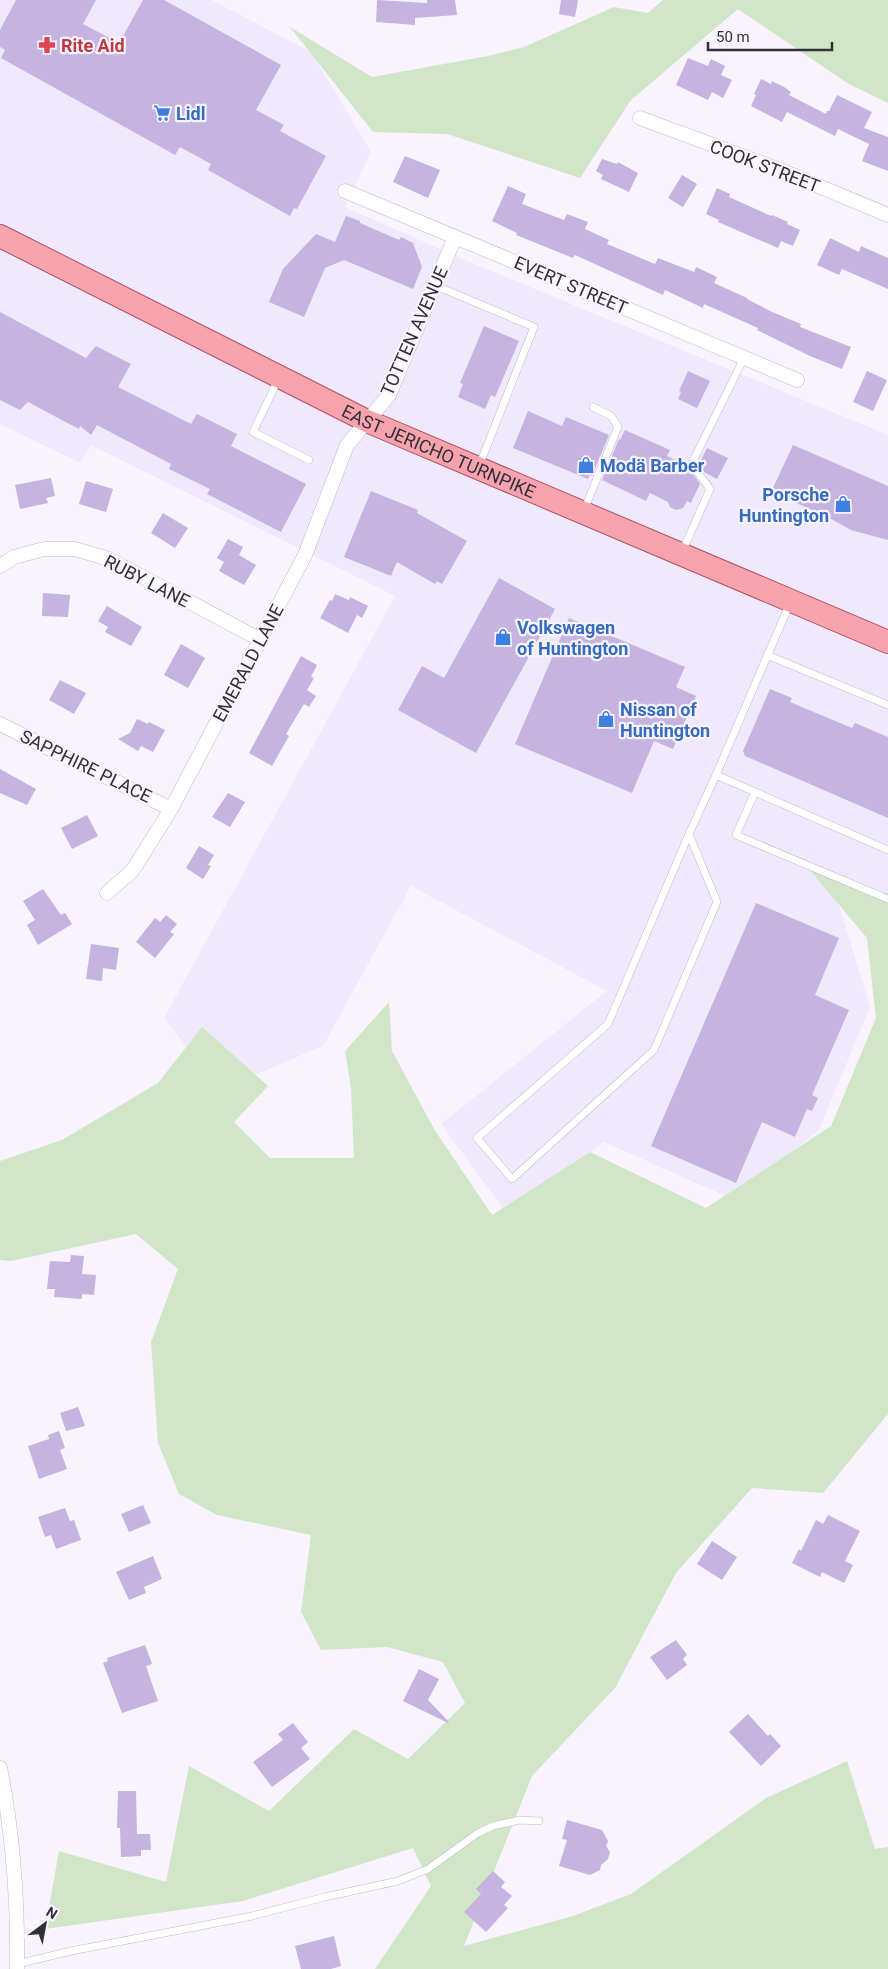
<svg xmlns="http://www.w3.org/2000/svg" width="888" height="1969" viewBox="0 0 888 1969" font-family="Roboto,sans-serif">
  <rect width="100%" height="100%" fill="#f8f3ff"/>
  <polygon fill="#f0e8fd" points="0,0 212,0 311,52 371,152 345,207 463,259 888,435 888,913 835,892 870,1007 819,1130 732,1199 604,1142 508,1215 441,1124 607,991 411,886 323,1046 220,1090 164,1018 395,596 91,445 80,463 0,424"/>
  <g fill="#d1e6c6">
    <polygon points="663,0 888,0 888,103 847,83 738,9 631,100 580,178 447,134 373,132 290,27 372,77 488,56 524,47 614,7 648,13"/>
    <polygon points="809,869 878,893 888,893 888,1414 823,1493 752,1488 676,1573 615,1688 532,1776 464,1946 573,1916 631,1894 766,1798 847,1761 875,1849 888,1847 888,1969 375,1969 431,1886 413,1848 243,1901 45,1929 59,1851 166,1882 189,1766 269,1811 354,1729 408,1759 465,1703 443,1662 387,1647 321,1650 301,1612 311,1535 217,1515 179,1494 158,1443 151,1342 178,1269 136,1234 11,1261 0,1260 0,1161 62,1140 158,1083 202,1027 268,1086 234,1122 270,1158 354,1158 351,1088 345,1051 389,1002 392,1051 434,1129 492,1215 590,1152 706,1208 831,1126 876,1018 867,938"/>
  </g>
  <g fill="#c5b4e0">
    <polygon points="16,0 96,0 83,24 119,43 143,0 164,0 281,65 256,110 284,125 280,131 326,156 297,209 294,208 290,216 208,170 211,164 180,147 175,155 1,58 5,50 0,47 0,30"/>
    <polygon points="377,0 427,3 427,0 455,0 457,15 415,18 415,25 376,22"/>
    <polygon points="561,0 578,0 575,17 559,14"/>
    <polygon points="688,58 708,66 711,59 725,66 721,75 732,80 723,98 712,92 708,100 676,85"/>
    <polygon points="761,79 771,84 772,81 784,87 791,92 789,95 826,114 827,111 829,111 837,95 872,112 864,128 888,137 888,171 862,161 869,144 838,129 835,136 787,112 782,122 751,106 756,95 754,94"/>
    <polygon points="405,156 440,170 428,198 393,182"/>
    <polygon points="602,159 617,164 618,162 638,173 629,192 601,179 603,175 596,171"/>
    <polygon points="682,175 697,184 683,207 668,198"/>
    <polygon points="508,186 526,194 522,204 564,220 567,214 588,222 585,229 609,240 607,244 655,264 658,258 694,272 696,267 717,277 714,283 747,298 747,299 770,311 801,324 800,327 851,347 842,369 810,356 757,330 758,328 704,304 703,308 665,290 663,295 575,255 573,258 516,235 517,233 492,221"/>
    <polygon points="717,188 730,194 729,197 771,216 772,215 788,222 787,224 800,230 793,246 781,241 778,248 718,222 719,220 706,214"/>
    <polygon points="346,216 360,221 360,223 399,240 401,237 413,243 422,267 413,289 344,260 325,268 304,317 269,302 283,269 316,234 335,242"/>
    <polygon points="830,238 859,252 861,246 888,258 888,289 842,269 839,275 817,265"/>
    <polygon points="0,312 86,358 96,346 131,364 118,387 191,424 197,414 237,434 231,446 306,484 281,532 207,494 210,489 169,469 171,464 97,425 91,435 80,426 79,429 28,402 20,410 0,400"/>
    <polygon points="484,326 519,341 495,397 491,395 485,409 458,397 463,384 460,383"/>
    <polygon points="688,371 710,381 697,408 678,399 681,392 679,391"/>
    <polygon points="867,371 887,380 873,411 853,402"/>
    <polygon points="528,411 562,426 566,417 609,435 592,476 590,475 588,479 513,448"/>
    <polygon points="625,430 670,450 667,456 687,465 700,484 691,503 687,501 683,508 676,510 670,507 668,502 650,493 646,501 602,480 619,439 620,440"/>
    <polygon points="793,445 888,486 888,540 851,530 824,515 771,492"/>
    <polygon points="707,448 728,458 717,479 704,472 699,464"/>
    <polygon points="51,478 55,496 46,498 48,503 20,509 15,485"/>
    <polygon points="86,481 113,489 106,512 79,504"/>
    <polygon points="371,491 418,510 417,513 467,541 442,584 437,581 435,584 397,562 391,576 344,557"/>
    <polygon points="163,513 188,528 175,548 151,533"/>
    <polygon points="228,539 243,547 239,555 256,565 244,585 219,571 224,562 217,558"/>
    <polygon points="499,578 555,609 476,753 398,710 422,666 444,678"/>
    <polygon points="43,593 70,595 68,617 42,616"/>
    <polygon points="335,594 349,600 350,597 368,606 362,618 357,615 348,633 320,618 330,600 332,601"/>
    <polygon points="107,606 142,627 131,646 105,632 108,627 98,621"/>
    <polygon points="569,618 685,667 676,687 696,696 673,749 654,741 632,793 515,744"/>
    <polygon points="181,644 205,658 188,688 164,675"/>
    <polygon points="301,656 317,665 311,677 314,678 307,690 316,696 309,707 304,704 286,734 289,736 272,766 249,753"/>
    <polygon points="60,680 86,693 74,714 49,700"/>
    <polygon points="770,689 792,698 790,702 852,728 855,723 888,737 888,818 745,756 743,751"/>
    <polygon points="137,719 148,724 149,722 165,730 153,752 141,746 138,751 118,739 130,733"/>
    <polygon points="0,769 36,789 27,805 0,793"/>
    <polygon points="228,793 245,802 230,827 212,817"/>
    <polygon points="87,815 98,836 72,849 61,828"/>
    <polygon points="199,846 214,855 208,865 211,866 203,879 186,868"/>
    <polygon points="43,889 61,915 65,913 72,924 38,945 27,925 35,920 23,901"/>
    <polygon points="756,903 839,938 815,995 849,1010 812,1095 818,1098 812,1111 807,1109 795,1137 762,1122 736,1183 651,1146"/>
    <polygon points="166,915 177,924 170,932 174,934 155,958 136,942 155,918 160,922"/>
    <polygon points="91,944 119,948 116,970 103,968 102,981 86,979"/>
    <polygon points="71,1255 84,1256 82,1274 96,1275 94,1295 82,1294 82,1299 54,1297 55,1289 47,1289 50,1261 70,1262"/>
    <polygon points="78,1407 85,1426 66,1431 60,1413"/>
    <polygon points="59,1431 65,1448 60,1450 67,1469 39,1479 28,1446 49,1439 48,1435"/>
    <polygon points="143,1505 151,1523 129,1532 121,1514"/>
    <polygon points="65,1508 70,1521 74,1520 81,1540 56,1549 51,1535 45,1537 38,1517"/>
    <polygon points="828,1515 860,1531 845,1561 853,1565 844,1583 822,1572 820,1577 792,1563 799,1549 801,1551 816,1520 823,1524"/>
    <polygon points="712,1541 737,1557 722,1580 697,1564"/>
    <polygon points="153,1556 162,1579 144,1587 146,1593 129,1600 116,1572"/>
    <polygon points="676,1640 687,1655 683,1659 687,1665 667,1680 650,1657"/>
    <polygon points="145,1645 152,1664 146,1666 158,1701 122,1713 103,1663 108,1661 107,1658"/>
    <polygon points="419,1669 439,1679 428,1700 449,1722 448,1723 403,1701"/>
    <polygon points="748,1714 768,1736 770,1734 781,1746 761,1766 729,1732"/>
    <polygon points="293,1723 308,1742 301,1748 310,1759 272,1787 253,1762 283,1740 278,1734"/>
    <polygon points="118,1791 136,1791 137,1834 150,1834 151,1850 141,1850 141,1856 121,1857 120,1828 117,1828"/>
    <polygon points="567,1820 602,1830 608,1841 606,1846 610,1852 608,1859 601,1865 600,1870 590,1875 559,1866 567,1840 562,1839"/>
    <polygon points="493,1871 505,1882 501,1887 512,1896 504,1905 508,1908 486,1932 464,1912 481,1894 476,1889"/>
    <polygon points="334,1936 341,1966 331,1969 301,1969 295,1946"/>
  </g>
  <g fill="none" stroke-linecap="round" stroke-linejoin="round">
    <g stroke="#bfb8ca" stroke-width="8">
      <g id="service">
        <polyline points="434,285 534,327 479,466"/>
        <polyline points="278,380 253,432 309,460"/>
        <polyline points="584,510 618,427 611,416 593,407"/>
        <path d="M682,552L710,489C704,480 697,473 692,463L744,358"/>
        <polyline points="790,603 716,775 888,850"/>
        <polyline points="767,655 888,705"/>
        <polyline points="755,792 736,835 888,899"/>
        <polyline points="689,834 717,902 654,1050 512,1179 477,1138 608,1024 689,834 716,775"/>
        <polyline points="17,1964 71,1951 252,1916 325,1897 398,1881 428,1869 478,1833 493,1826 519,1820 539,1821"/>
      </g>
    </g>
    <g stroke="#bfb8ca" stroke-width="15">
      <g id="minor">
        <polyline points="640,118 780,170 888,215"/>
        <polyline points="345,191 797,380"/>
        <polyline points="0,566 14,557 44,549 75,549 109,559 261,640"/>
        <polyline points="0,724 171,809"/>
        <polyline points="107,893 133,870 171,809 305,555 347,445 389,395 455,237"/>
        <path d="M0,1768C13,1833 18,1902 17,1969"/>
      </g>
    </g>
    <g stroke="#af5261" stroke-width="24">
      <g id="primary">
        <path id="s1" d="M0,236L367,421L888,642"/>
      </g>
    </g>
    <use href="#service" stroke="#fff" stroke-width="7"/>
    <use href="#minor" stroke="#fff" stroke-width="14"/>
    <use href="#primary" stroke="#f7a3ae" stroke-width="22"/>
  </g>
  <defs>
    <g id="pharmacy-bare" transform="scale(1.35)"><path d="M-2-6h4v4h4v4h-4v4h-4v-4h-4v-4h4Z" fill="#e0444e" stroke="#f8f3ff" stroke-width="2.5" paint-order="stroke"/></g>
    <g id="supermarket-bare" transform="scale(1.35)"><path d="M-6-5.5h2.5l.6 2H6L4.5 2H-2.5L-4.4-4H-6ZM-1.5 3.2a1.3 1.3 0 1 0 .1 0ZM3 3.2a1.3 1.3 0 1 0 .1 0Z" fill="#3f7fe0" stroke="#f8f3ff" stroke-width="2.5" paint-order="stroke"/></g>
    <g id="shop-bare" transform="scale(1.35)"><path d="M-5-2.5h2.3a2.7 3.5 0 0 1 5.4 0H5L5.5 6h-11ZM-1.5-2.5h3a1.5 2.3 0 0 0-3 0Z" fill="#3f7fe0" stroke="#f8f3ff" stroke-width="2.5" paint-order="stroke"/></g>
  </defs>
  <g fill-rule="evenodd">
    <use href="#pharmacy-bare" x="47" y="45"/>
    <use href="#supermarket-bare" x="162" y="113"/>
    <use href="#shop-bare" x="586" y="465"/>
    <use href="#shop-bare" x="843" y="504"/>
    <use href="#shop-bare" x="503" y="637"/>
    <use href="#shop-bare" x="606" y="719"/>
  </g>
  <g text-anchor="middle" dominant-baseline="central" stroke-width="4.5" stroke-linejoin="round" paint-order="stroke">
    <g font-size="18" font-weight="bold" fill="#be3a42" stroke="#f8f3ff" text-anchor="start">
      <text x="61" y="45">Rite Aid</text>
    </g>
    <g font-size="18" font-weight="bold" fill="#366cbe" stroke="#f8f3ff" text-anchor="start">
      <text x="176" y="113">Lidl</text>
      <text x="600" y="465">Modä Barber</text>
      <text x="829" y="494" text-anchor="end">Porsche<tspan x="829" dy="21">Huntington</tspan></text>
      <text x="517" y="627">Volkswagen<tspan x="517" dy="21">of Huntington</tspan></text>
      <text x="620" y="709">Nissan of<tspan x="620" dy="21">Huntington</tspan></text>
    </g>
    <g font-size="18" fill="#323037" stroke="#f8f3ff">
      <text transform="translate(765 166) rotate(21)">COOK STREET</text>
      <text transform="translate(571 285) rotate(23)">EVERT STREET</text>
      <text transform="translate(414 331) rotate(-66)">TOTTEN AVENUE</text>
      <text stroke="none"><textPath href="#s1" startOffset="489">EAST JERICHO TURNPIKE</textPath></text>
      <text transform="translate(147 581) rotate(27)">RUBY LANE</text>
      <text transform="translate(248 663) rotate(-62)">EMERALD LANE</text>
      <text transform="translate(86 766) rotate(26)">SAPPHIRE PLACE</text>
    </g>
  </g>
  <g transform="translate(45 1924) rotate(32)" stroke="#f8f3ff" stroke-width="4" paint-order="stroke">
  <path d="M0-4L9 19L0 12L-9 19Z" fill="#323037"/>
  <text y="-8" font-size="14" font-weight="bold" text-anchor="middle" fill="#323037">N</text>
  </g>
  <path d="M708 42v8h124v-8" fill="none" stroke="#323037" stroke-width="2.5"/>
  <text x="716" y="42" font-size="15" fill="#323037" stroke="#f8f3ff" stroke-width="4" paint-order="stroke">50 m</text>
</svg>
